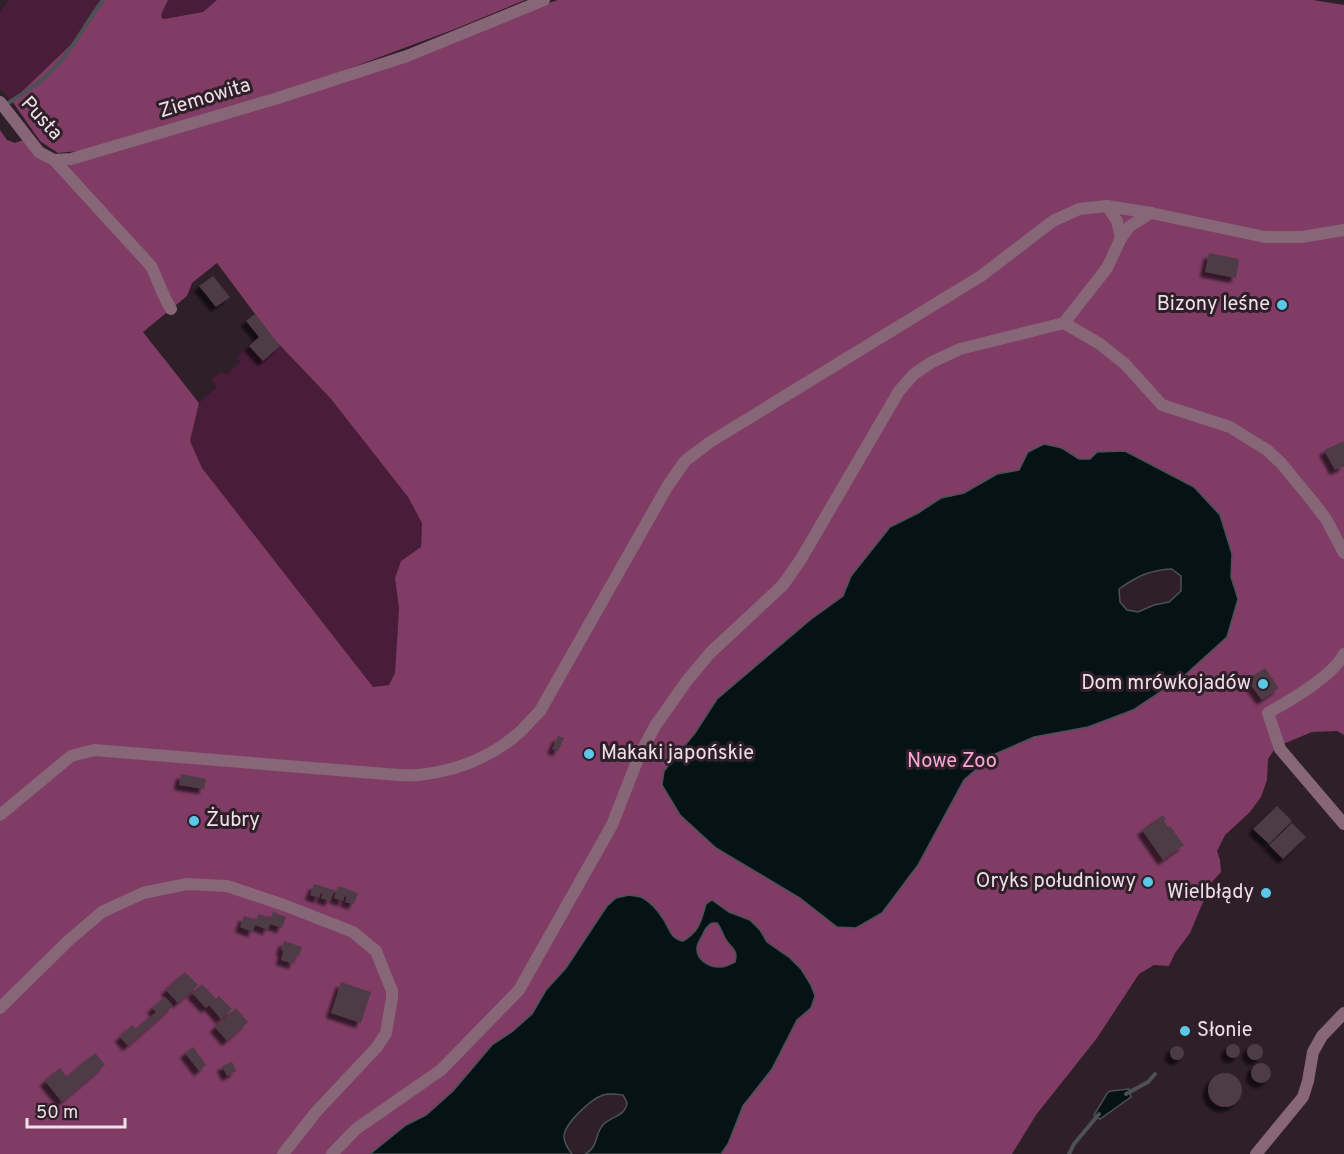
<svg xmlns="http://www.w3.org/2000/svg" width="1344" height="1154" viewBox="0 0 1344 1154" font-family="Overpass,sans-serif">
  <defs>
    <filter id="shadow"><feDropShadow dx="-5" dy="5" stdDeviation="1.5" flood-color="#0009"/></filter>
  </defs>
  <rect width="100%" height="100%" fill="#2f1f28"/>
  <g fill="#491d39">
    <polygon points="9,0 103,0 81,35 12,101 0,89 0,12"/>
    <polygon points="168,0 217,0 203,12 163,19 162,18 161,15"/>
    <polygon points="249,346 263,361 280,346 331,399 408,497 422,523 421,547 401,561 395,578 399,609 395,673 389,685 373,687 202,468 190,441 199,403 217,387 211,380 222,371 226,375 241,362 237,357"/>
  </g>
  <g fill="#803c65" fill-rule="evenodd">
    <polygon points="103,0 168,0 161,15 162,18 164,19 203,12 217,0 525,0 455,29 313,82 79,151 58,153 40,141 12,101 81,35"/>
    <path d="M558,0H1313L1344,5V735L1337,731L1312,732L1276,747L1268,759L1267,780L1261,797L1250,812L1225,835L1217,851L1220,860L1221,872L1211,883L1190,933L1175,953L1169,966L1154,965L1139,974L1097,1038L1036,1115L1012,1154H721L728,1144L743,1106L772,1069L797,1020L811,1008L790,958L767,942L760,930L750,920L729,912L712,901L706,904C701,921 700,931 683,941C671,938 670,933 665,922L607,906L566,968L546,990L532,1014L513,1031L492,1045L453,1091L426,1115L406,1125L370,1154H0V130L7,140L15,143L23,140L60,165ZM217,263L273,338L331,399L408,497L422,523L421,547L401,561L395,578L399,609L395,673L389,685L373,687L202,468L190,441L199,403L143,332L187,296L192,283ZM1062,448L1079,459H1090L1232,554L1231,577L1238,599L1184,676L1133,710L1088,727L1034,737L993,755L964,780L918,865L882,913L856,928L837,927L800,898L695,733L717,699L810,620L843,596L918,513L941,498L964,493L997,474L1019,470L1028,452Z"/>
    <path d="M712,923H717L722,929L725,938L735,950L737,956L735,962C731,964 726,967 721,967C710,968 696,960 697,948C697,943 701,938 703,934C705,929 707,926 712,923Z"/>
  </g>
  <g fill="#051317" stroke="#4b5155" stroke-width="1.5" fill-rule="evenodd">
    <path d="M1044,444L1062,448L1079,459H1090L1097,452L1125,451L1194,487L1220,515L1232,554L1231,577L1238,599L1227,637L1184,676L1133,710L1088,727L1034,737L993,755L964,780L918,865L882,913L856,928L837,927L800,898L716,848L680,815L662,785L664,771L695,733L717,699L810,620L843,596L851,576L890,527L918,513L941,498L964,493L997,474L1019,470L1028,452ZM1172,569L1181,576V591L1169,602L1154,605L1138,612L1127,610L1120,602L1119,589C1137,576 1150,570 1172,569Z"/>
    <path d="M629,895C633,896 639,896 643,898C652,903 659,912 664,920C670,930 670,938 683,941C700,931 701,921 706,904L712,900L729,912L750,920L760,930L767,942L790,958L801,969L811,985L815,996L811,1008L797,1020L772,1069L743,1106L728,1144L721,1154H585C599,1147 594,1135 603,1125C611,1116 625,1117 627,1103L623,1095C616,1094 610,1093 603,1095C591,1099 565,1123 564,1136C564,1143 568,1149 572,1154H370L406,1125L426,1115L453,1091L492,1045L513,1031L532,1014L546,990L566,968L607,906L616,898ZM712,923H717C721,928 722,932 725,938C730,948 739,949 735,962C731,964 726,967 721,967C710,968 696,960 697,948C697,943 701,938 703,934C705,929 707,926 712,923Z"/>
    <polygon points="1129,1089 1131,1097 1100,1119 1094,1115 1108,1092 1111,1091"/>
  </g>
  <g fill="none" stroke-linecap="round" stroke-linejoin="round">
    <g stroke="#4b5155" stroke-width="4">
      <path d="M5,105C19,96 35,87 47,75C71,54 84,25 103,0"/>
      <polyline points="1126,1094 1148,1082 1155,1074"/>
      <polyline points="1069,1154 1074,1144 1099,1114"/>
    </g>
  </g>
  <g fill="#4d3b45" filter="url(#shadow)">
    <polygon points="1209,253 1239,259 1236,278 1205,272"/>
    <polygon points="213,276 230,297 216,307 199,286"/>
    <polygon points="255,314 280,346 263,361 249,346 259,337 246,321"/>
    <polygon points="1344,441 1344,466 1335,470 1324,450"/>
    <polygon points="1265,668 1279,688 1262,700 1247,680"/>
    <polygon points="558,736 564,738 558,751 552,749"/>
    <polygon points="181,774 206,779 204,789 179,785"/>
    <polygon points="1277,806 1292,821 1269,844 1253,829"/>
    <polygon points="1163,815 1166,819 1164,821 1168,827 1170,826 1184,845 1163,860 1142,830"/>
    <polygon points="1292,823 1306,837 1283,859 1269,845"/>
    <polygon points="314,884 334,890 330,901 321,898 323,893 321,892 319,898 310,895"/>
    <polygon points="338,886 358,893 354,904 345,902 347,895 345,894 343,901 334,898"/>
    <polygon points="273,912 286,917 282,928 270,924 268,930 255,925 253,932 240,927 244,916 256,920 259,914 271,918"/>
    <polygon points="284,941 302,947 299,956 296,955 294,964 281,960 283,951 281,950"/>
    <polygon points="185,972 198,985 178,1003 166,990"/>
    <polygon points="341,982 371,992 361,1023 331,1013"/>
    <polygon points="202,984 216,999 219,996 232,1009 221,1019 209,1005 206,1008 192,993"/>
    <polygon points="165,997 173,1006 128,1046 120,1037 132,1025 136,1029 156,1012 152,1008"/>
    <polygon points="236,1008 248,1022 227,1041 215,1027"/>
    <circle cx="1233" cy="1051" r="7"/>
    <circle cx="1255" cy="1052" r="8"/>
    <circle cx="1177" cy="1053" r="7"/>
    <polygon points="193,1047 206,1065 199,1071 185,1053"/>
    <polygon points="95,1053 105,1065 62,1102 45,1081 60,1068 67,1077"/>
    <polygon points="232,1062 236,1071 227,1076 222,1066"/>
    <circle cx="1261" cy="1073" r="10"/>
    <circle cx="1225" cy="1090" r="17"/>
  </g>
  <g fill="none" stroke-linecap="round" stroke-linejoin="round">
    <g stroke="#866677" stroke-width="12">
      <polyline points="1107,206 1117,221 1121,238"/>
      <polyline points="1151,213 1265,237 1302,237 1344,230"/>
      <path d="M1344,654C1332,677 1290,700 1268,713L1280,749L1344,824"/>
      <path d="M0,815L71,756L94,750L386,774C397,775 408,776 419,775C456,771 492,757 521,731C527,725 533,718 540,711L667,487L685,461L710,442L981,276L1053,221L1079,209L1107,206L1151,213L1130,226L1121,238L1107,268L1064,323"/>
      <polyline points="0,1008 68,941 102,912 143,893 187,884 227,886 284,905 353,932 376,951 392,991 392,998 386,1033 377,1047 316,1112 283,1154"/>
      <polyline points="332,1154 356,1129 441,1070 519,990 612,825 639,756 655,726 686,682 710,653 783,585 801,559 899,391 914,374 932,362 960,349 1064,323 1100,344 1125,364 1162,405 1230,427 1267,450 1281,463 1313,502 1326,519 1344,553"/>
      <polyline points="1256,1154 1303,1097 1308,1081 1313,1052 1322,1036 1344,1013"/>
    </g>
    <g stroke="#866677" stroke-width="12">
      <path d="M0,102L39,152L54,160L151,266C158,280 162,295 171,309"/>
      <polyline points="54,160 71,159 278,98 407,56 544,0"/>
    </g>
  </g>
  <g fill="#5ac8e6" stroke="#2f1f28" stroke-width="2">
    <circle cx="1282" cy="305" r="6"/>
    <circle cx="1263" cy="684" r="6"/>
    <circle cx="589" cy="754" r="6"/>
    <circle cx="194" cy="821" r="6"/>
    <circle cx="1148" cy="882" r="6"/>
    <circle cx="1266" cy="893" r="6"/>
    <circle cx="1185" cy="1031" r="6"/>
  </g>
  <g text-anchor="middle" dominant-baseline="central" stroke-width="6" stroke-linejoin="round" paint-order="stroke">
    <g font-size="20" fill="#ede1e7" stroke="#2f1f28">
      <text transform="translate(205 99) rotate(-17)">Ziemowita</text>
      <text transform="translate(41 119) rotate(48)">Pusta</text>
    </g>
    <g font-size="20" fill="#ede1e7" stroke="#2f1f28" text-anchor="end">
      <text x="1270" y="305">Bizony leśne</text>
      <text x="1251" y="684">Dom mrówkojadów</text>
      <text x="601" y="754" text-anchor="start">Makaki japońskie</text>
      <text x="206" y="821" text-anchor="start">Żubry</text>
      <text x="1136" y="882">Oryks południowy</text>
      <text x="1254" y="893">Wielbłądy</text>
      <text x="1197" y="1031" text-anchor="start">Słonie</text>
    </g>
    <g font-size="20" fill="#f9a9d6" stroke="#2f1f28">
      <text x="952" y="762">Nowe Zoo</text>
    </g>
  </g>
  <path d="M27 1118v9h98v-9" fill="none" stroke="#ede1e7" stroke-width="3"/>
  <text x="36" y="1118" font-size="18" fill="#ede1e7" stroke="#2f1f28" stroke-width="4.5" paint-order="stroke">50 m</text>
</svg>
